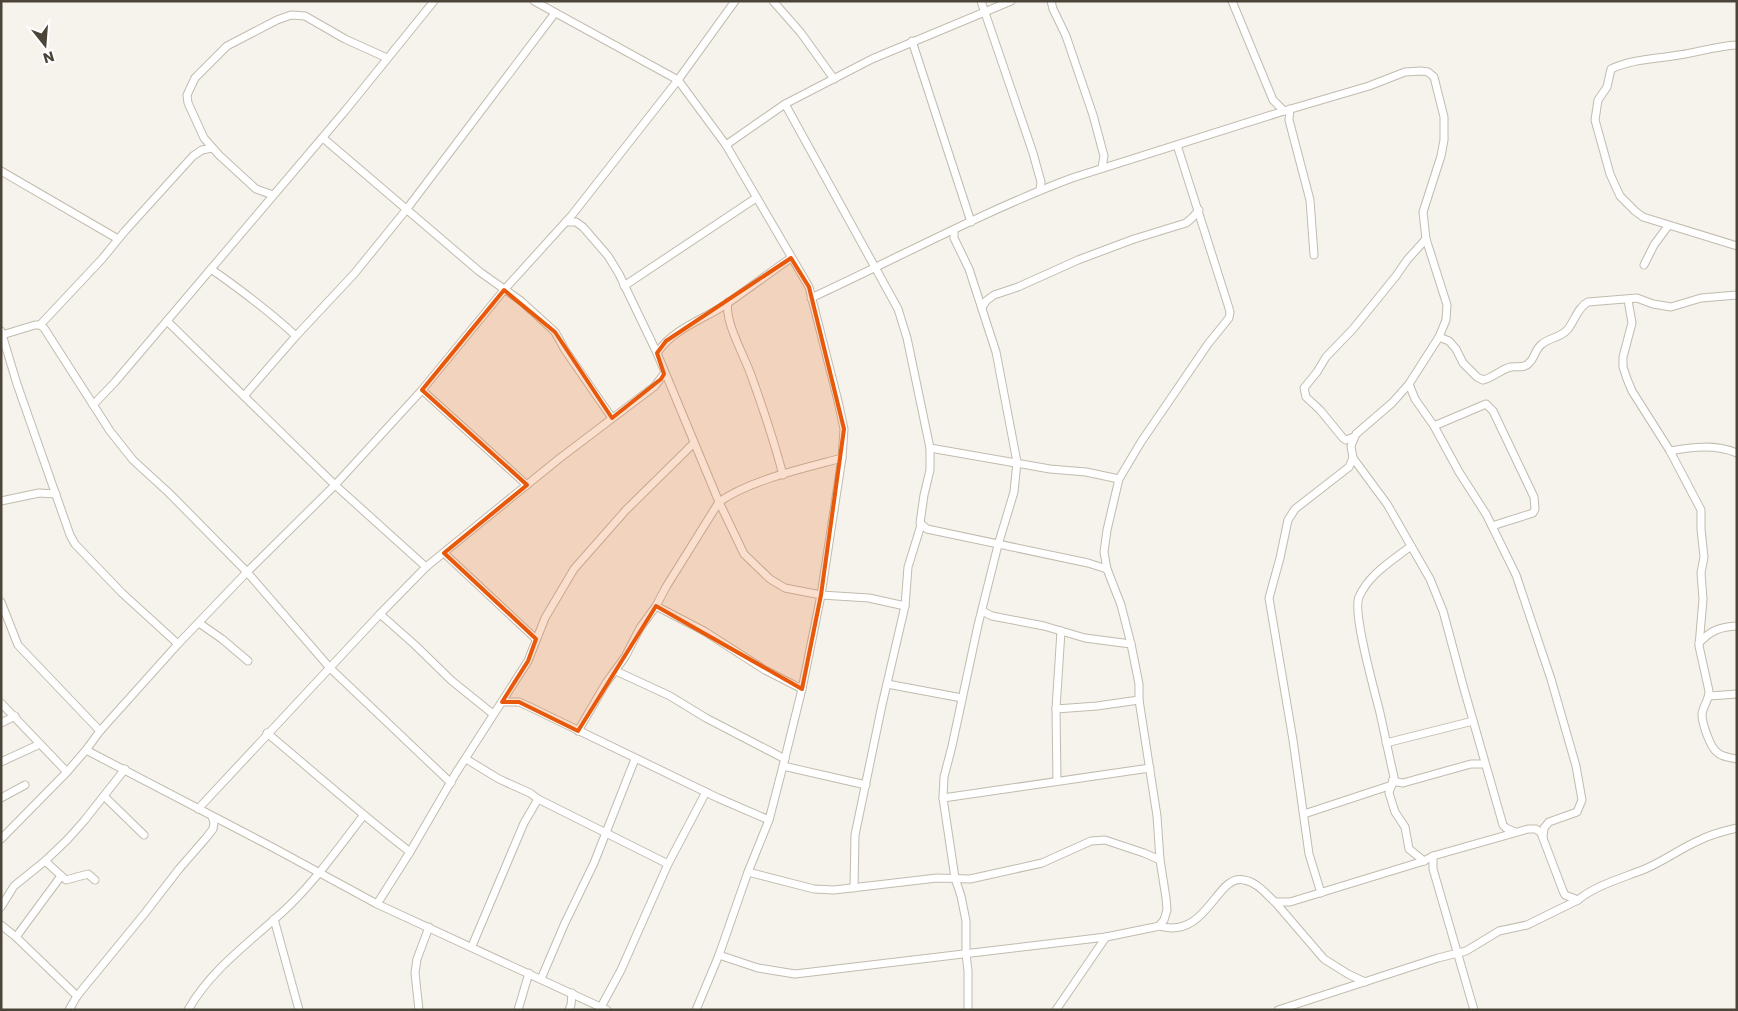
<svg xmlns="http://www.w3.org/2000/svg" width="1738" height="1011" viewBox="0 0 1738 1011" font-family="Poppins,sans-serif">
  <rect width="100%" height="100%" fill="#f6f3ec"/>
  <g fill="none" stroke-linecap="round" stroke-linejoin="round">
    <g stroke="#c2bbae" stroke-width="9">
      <g id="minor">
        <polyline points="534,1 678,80 726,145 809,287 838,401 844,429 842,458 821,595 802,689 783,766 769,820 748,872 719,955 696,1010"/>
        <polyline points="773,1 801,33 834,79"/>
        <polyline points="981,1 1033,153 1041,182 1040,190"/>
        <polyline points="1051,1 1053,9 1066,36 1093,115 1104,156 1102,167"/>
        <polyline points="1232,1 1273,100 1284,111"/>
        <polyline points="912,41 971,222"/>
        <path d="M1737,45C1717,46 1699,52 1679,55C1656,59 1632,59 1611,69L1607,87L1598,100L1595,120L1610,174L1620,196L1635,211L1643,217L1737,246"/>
        <polyline points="785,104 898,309 907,338 930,448 930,470 924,495 920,523 927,529 1088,563 1107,569"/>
        <polyline points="1290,109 1289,120 1310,200 1314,255"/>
        <polyline points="323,138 480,272 521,301 555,332 565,350 612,418"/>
        <polyline points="726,145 785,104 872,59 1011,1"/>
        <polyline points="1,171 118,239"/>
        <polyline points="273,195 256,189 219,155 204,138 188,103 187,95 195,78 227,46 277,20 291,15 305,16 345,39 387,58"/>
        <polyline points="566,222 576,222 583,227 608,256 619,274 657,353 719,502 744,554 770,579 785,588 821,595 869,598 905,606"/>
        <polyline points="954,230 954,238 969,269 996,352 1017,462 1014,492 998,545 978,625 952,746 944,777 943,798 955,878 961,896 966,921 966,954 968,971 968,1010"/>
        <polyline points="1644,265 1654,245 1668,226"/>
        <path d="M211,269C241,290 269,311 296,336"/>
        <polyline points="624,286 756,198"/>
        <path d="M811,298C898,258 982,212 1072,178L1284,111L1369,86L1405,72L1421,71L1428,72L1434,77L1444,117V140L1441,156L1423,212L1426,239L1447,305L1446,320L1439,337L1409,384L1392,403L1356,434L1351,446L1353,458L1387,504L1430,579L1443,611L1464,689L1503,825L1506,828L1515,832"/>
        <path d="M1628,300L1632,323L1623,357V367L1627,379L1632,391L1670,451L1701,510V529L1704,557L1701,573L1703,599L1699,646L1709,691C1709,700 1703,706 1702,714C1702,723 1710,748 1718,753C1722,757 1731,758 1737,759"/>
        <path d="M728,302C724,321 744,355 751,375C763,408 774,441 783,475"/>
        <polyline points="982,308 986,301 994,295 1018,287 1078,260 1134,239 1186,223 1192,218 1199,210"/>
        <polyline points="167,321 335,485 426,567"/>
        <polyline points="40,325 102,259 125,231 193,156 202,150 212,148"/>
        <polyline points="1,331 17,384 70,535 75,544 122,593 178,644"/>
        <polyline points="2,335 35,325 40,325 44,328 110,431 133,460 169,493 247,572 330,668 451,783"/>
        <path d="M1439,337L1449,341L1456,349L1463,363L1477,377L1483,380C1493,378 1501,369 1511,367C1517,366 1524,369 1529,363C1535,358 1535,349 1542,344C1550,337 1561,338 1568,329C1575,320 1578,307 1588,302L1637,298L1653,304L1671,307L1701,298L1737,295"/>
        <path d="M657,353C673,329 702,320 725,305C747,290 769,273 791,258"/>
        <polyline points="1409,384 1415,399 1434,426 1459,472 1486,514 1516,575 1551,679 1576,766 1582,800 1577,812 1549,822 1544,828 1543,837"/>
        <polyline points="422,390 527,485"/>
        <polyline points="244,396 296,336 354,274 406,210 555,13"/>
        <polyline points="93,405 115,382 345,111 434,1"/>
        <polyline points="1434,426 1486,404 1493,411 1534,497 1535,509 1533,513 1492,526"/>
        <polyline points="1354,437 1346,440 1343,438 1320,410 1306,397 1304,388 1317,372 1326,357 1353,329 1396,276 1407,260 1426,239"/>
        <polyline points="930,448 1050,469 1086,472 1119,479"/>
        <path d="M1670,451C1692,447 1715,444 1737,453"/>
        <polyline points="1,501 39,493 56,494"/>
        <path d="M1411,546C1393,560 1369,574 1359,597C1352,613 1375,692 1380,713C1385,735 1389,756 1394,777L1389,793L1395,812L1405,827L1409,849L1424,861"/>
        <polyline points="444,553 536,639"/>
        <polyline points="1,602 18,645 100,731"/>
        <polyline points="656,606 704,631 765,670 802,689"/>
        <polyline points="982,611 992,616 1044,626 1085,638 1131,644"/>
        <polyline points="380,614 415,645 452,681 493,714"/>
        <polyline points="199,623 222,639 248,661"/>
        <path d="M1699,643C1711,630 1720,627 1737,626"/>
        <polyline points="616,671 670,696 706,718 785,759"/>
        <polyline points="887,684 962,698"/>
        <polyline points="1709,696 1737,694"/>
        <polyline points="502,702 519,702 530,707 718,798 769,820"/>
        <polyline points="1,703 67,772"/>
        <polyline points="1056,709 1097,706 1139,700"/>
        <polyline points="1,723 15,716"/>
        <path d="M578,731L606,683L625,657L640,628L656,606L666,587L719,502C750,480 805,468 842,458"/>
        <path d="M267,733C315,773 361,814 410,852"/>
        <polyline points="1386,743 1473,721"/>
        <polyline points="86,750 272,847 377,904 607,1010"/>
        <polyline points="466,759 499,779 530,793 538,799 668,864"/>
        <polyline points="1,762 40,744"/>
        <polyline points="783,766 866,785"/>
        <polyline points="1393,779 1397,782 1403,783 1471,764 1485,764"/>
        <polyline points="1057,780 1056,709 1061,631"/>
        <polyline points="104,796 144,835"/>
        <polyline points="1,798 25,785"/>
        <polyline points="943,798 1150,768"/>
        <polyline points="198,809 380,614 426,567 560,458 655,386 664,374"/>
        <polyline points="1304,814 1392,785"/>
        <polyline points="1,839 67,772 86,750 100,731 178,644 247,572 335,485 422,390 504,290 572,215 678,80 735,1"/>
        <polyline points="1433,856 1433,869 1474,1010"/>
        <polyline points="45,861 66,880 88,874 95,880"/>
        <polyline points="748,872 814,889 834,890 937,878 970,879 1042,863 1091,841 1105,840 1144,853 1160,860"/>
        <polyline points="854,888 855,835 882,705 905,606 908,567 921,525"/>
        <polyline points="1321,893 1309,854 1293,740 1269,598 1280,558 1288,520 1295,509 1349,467 1353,458"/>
        <polyline points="1275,902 1324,959 1348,974 1365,982"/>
        <polyline points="377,904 410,852 456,773 528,661 545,618 574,569 626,510 694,443"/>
        <polyline points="1,907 14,886 45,861 67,840 84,821 125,769"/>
        <polyline points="274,919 299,1010"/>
        <polyline points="1,925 16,937 77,996"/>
        <path d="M1159,926C1208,940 1216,873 1244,880C1257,882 1266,894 1275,902H1290L1424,861L1433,856L1528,829H1536L1541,833L1563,891L1565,895L1578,900C1596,885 1623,878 1645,869C1664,861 1681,848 1700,840C1711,834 1724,831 1737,828"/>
        <polyline points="16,937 61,876"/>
        <polyline points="472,946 524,823 538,799"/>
        <polyline points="719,955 758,968 795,974 1106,937 1155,927 1159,926 1164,920 1167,910 1166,898 1160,860 1157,816 1139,700 1139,684 1131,644 1121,605 1107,569 1104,552 1107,530 1119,479 1141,442 1208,344 1229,318 1230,312 1228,305 1177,145"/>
        <polyline points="541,979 564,925 594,863 635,759"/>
        <polyline points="601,1007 621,970 668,864 706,792"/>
        <polyline points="69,1010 77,996 145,913 179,869 206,838 213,829 214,823 212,816"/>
        <path d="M188,1010C213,966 256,938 291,904C318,877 340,846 363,816"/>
        <polyline points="419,1010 415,973 417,959 429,927"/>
        <polyline points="518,1010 529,973"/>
        <polyline points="569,1010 571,1005 572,993"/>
        <polyline points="1056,1010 1106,937"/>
        <polyline points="1278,1010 1438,958 1466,951 1499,931 1527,925 1578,900"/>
      </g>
    </g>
    <use href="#minor" stroke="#fff" stroke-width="7"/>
  </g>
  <path fill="#e8590c" fill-opacity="0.2" stroke="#e8590c" stroke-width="4" stroke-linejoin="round" d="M791,258L809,287L844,429L821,595L802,689L656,606L578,731L519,702H502L528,661L536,639L444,553L527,485L422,390L504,290L555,332L612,418L661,379L664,374L657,353L666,341Z"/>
  <rect width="1738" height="1011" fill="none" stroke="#4b4439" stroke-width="5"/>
  <g transform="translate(45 45) rotate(163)" stroke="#ffffff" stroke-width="4" paint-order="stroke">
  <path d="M0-4L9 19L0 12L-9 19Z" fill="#4b4439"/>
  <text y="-8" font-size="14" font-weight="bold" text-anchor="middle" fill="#4b4439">N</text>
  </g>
</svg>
